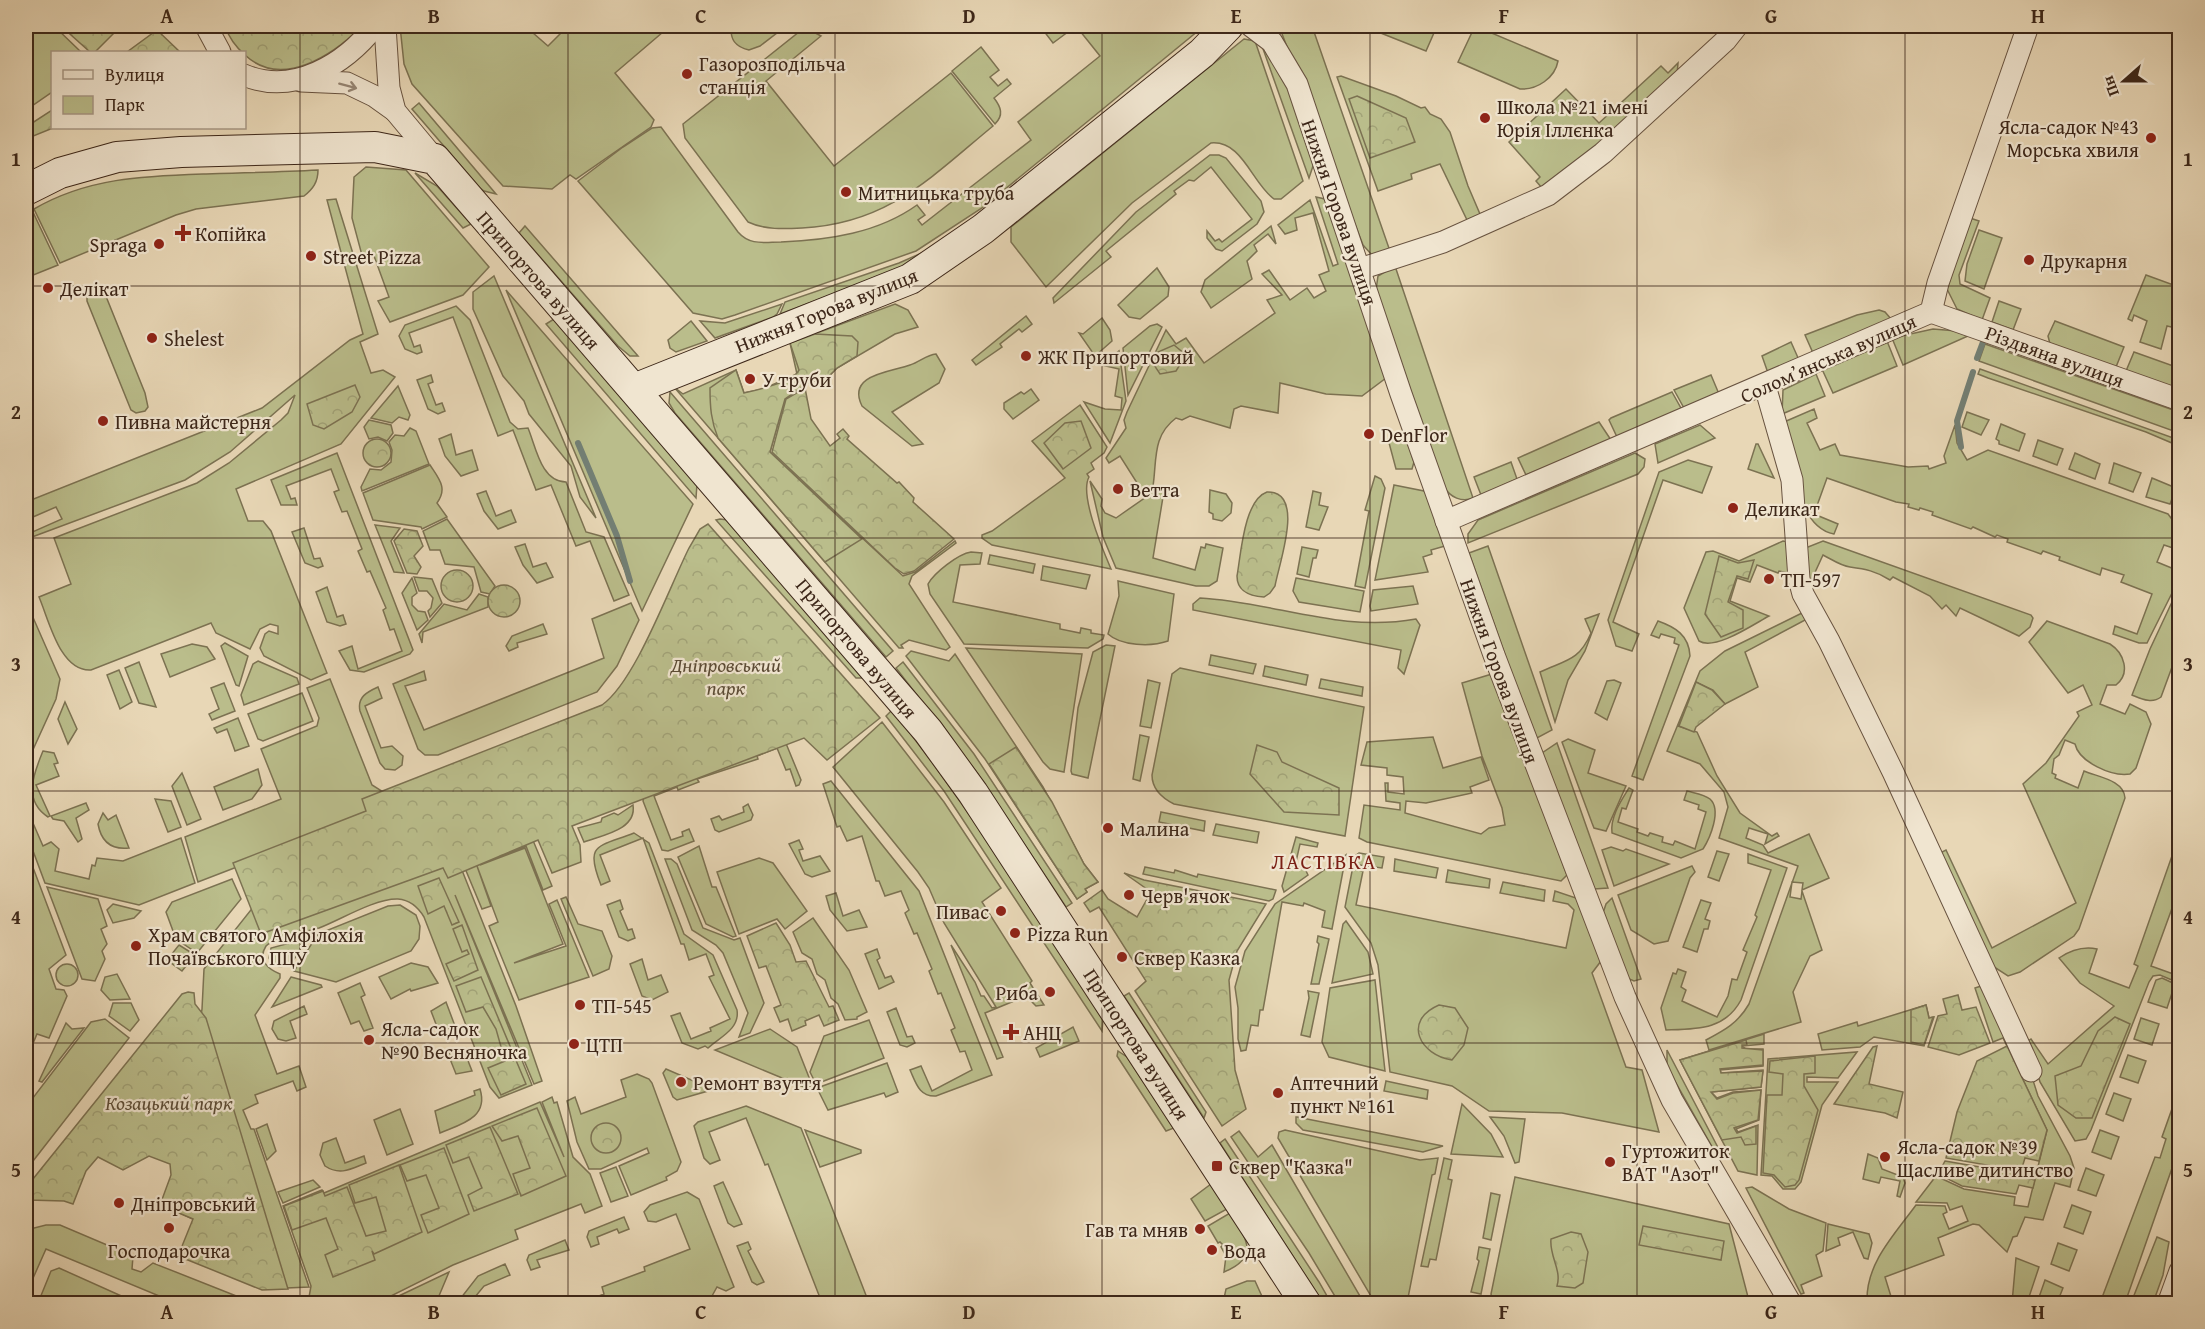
<svg xmlns="http://www.w3.org/2000/svg" width="2205" height="1329" viewBox="0 0 2205 1329" font-family="'Gentium Book Plus',serif">
  <defs>
    <pattern id="forest-crowns" width="20" height="18" patternUnits="userSpaceOnUse" patternTransform="scale(1.5)"><rect width="20" height="18" fill="#babd8b"/><path d="M2 6a3 3 0 1 1 6 0M12 15a3 3 0 1 1 6 0" fill="none" stroke="#a1a277"/></pattern>
  </defs>
  <rect width="100%" height="100%" fill="#e8d7b6"/>
  <filter id="stains"><feTurbulence type="fractalNoise" baseFrequency=".00333" numOctaves="4"/><feColorMatrix values="0 0 0 0 .2 0 0 0 0 .09 0 0 0 0 .02 0 0 0 .5 -.17"/></filter>
  <radialGradient id="worn" r=".72"><stop offset=".6" stop-color="#630" stop-opacity="0"/><stop offset="1" stop-color="#630" stop-opacity=".3"/></radialGradient>
  <g fill="#babd8b" stroke="#7c7252" stroke-width="1.5">
    <polygon points="26,26 54,26 81,52 52,52 52,92 26,110"/>
    <polygon points="400,26 525,26 548,46 568,26 670,26 615,73 654,120 651,127 576,179 570,175 552,189 503,186 412,84 404,64"/>
    <path d="M732,26H786L760,46L749,50C736,47 729,39 732,26Z"/>
    <path d="M1040,26H1204L982,208L916,251L735,315L722,319L693,313L578,181L623,147L652,128L661,127L738,232C750,246 765,242 781,242C829,240 878,233 917,205L925,215L918,220L922,225L1031,140L1018,122L1100,56L1076,26L1053,43Z"/>
    <polygon points="1279,26 1312,26 1391,254 1372,255 1363,245"/>
    <polygon points="1363,26 1437,26 1426,51"/>
    <path d="M1475,26L1558,61C1555,78 1537,90 1520,89L1458,62Z"/>
    <path d="M808,29L821,36L766,81L834,166L951,73L993,126C931,177 888,224 802,228C784,229 765,230 748,222L685,138L683,124L799,32Z"/>
    <path d="M1244,39L1255,41L1303,181L1281,199H1274C1252,183 1242,140 1211,143L1132,203L1046,287L1011,242V227Z"/>
    <polygon points="1262,46 1285,78 1314,163 1309,178"/>
    <path d="M981,47L999,70L990,77L998,86L1007,79L1011,84L994,98C1001,107 1004,115 995,124L952,71Z"/>
    <polygon points="1678,63 1677,75 1554,184 1468,222 1440,164 1411,174 1412,179 1378,191 1337,77 1341,76 1396,96 1421,108 1425,107 1430,114 1441,119 1450,132 1468,186 1480,214 1542,188 1536,181 1540,177 1509,142 1566,89 1599,123 1661,66 1668,73"/>
    <polygon points="419,103 496,194 484,191 480,188 412,109"/>
    <polygon points="1210,155 1219,155 1226,158 1261,201 1264,212 1257,224 1222,251 1216,249 1207,238 1207,231 1215,241 1219,239 1222,242 1252,219 1211,167 1194,181 1189,180 1174,191 1176,194 1106,251 1111,257 1054,303 1053,298 1136,212"/>
    <polygon points="366,167 406,170 489,267 463,295 390,322 378,301 389,297 374,256 363,259 352,218 354,177"/>
    <path d="M318,170C318,182 313,189 304,196L196,209L176,215L60,263L34,209C87,178 143,176 203,174C241,173 280,172 318,170Z"/>
    <polygon points="415,173 437,186 471,224 463,228"/>
    <path d="M1316,197L1325,199L1386,378L1362,396L1326,394L1280,383L1278,413L1241,406L1234,409L1230,428L1190,416L1182,420L1176,418C1152,436 1157,460 1153,486L1168,489L1167,497H1163L1153,558L1195,570L1201,547L1205,548L1206,544L1223,548L1217,581L1209,586H1196L1116,568L1103,537L1090,481L1102,499L1101,506L1105,513L1116,518L1146,497L1120,456L1109,463L1106,458L1126,428L1124,420L1127,412L1166,330L1176,344L1186,338L1204,363L1275,313L1267,300L1282,295L1262,274L1269,270L1290,300L1307,288L1314,298L1326,291L1319,275L1329,271L1313,213L1295,218L1297,230L1285,234L1278,225L1310,200L1333,266L1338,264Z"/>
    <path d="M336,199L378,334L360,342L371,373L383,370L395,377L341,444L236,489L248,521H263L271,531L327,673L311,680L264,656L260,648L265,634L269,631L278,634V626L270,624L260,629L250,649L216,633L211,623L91,670C60,672 49,620 39,597L71,584L54,538L197,483L229,463L281,420L288,413L295,395L230,452L185,480L32,537L30,533L62,519L56,507L26,520V502L262,408L350,340L363,334L327,200Z"/>
    <polygon points="32,210 58,265 26,278 26,215"/>
    <polygon points="1970,218 1979,221 1959,275 1960,284 1990,298 1982,320 1957,309 1947,289"/>
    <polygon points="525,226 638,356 630,356 618,346 519,233"/>
    <polygon points="1271,226 1276,244 1268,234 1254,245 1257,251 1247,261 1252,279 1211,308 1201,292 1205,280"/>
    <polygon points="1979,230 2002,238 1984,289 1965,281 1967,264"/>
    <polygon points="933,248 908,266 780,314 785,302 899,263"/>
    <path d="M1395,266L1473,498C1462,503 1450,497 1444,487L1376,290L1378,276Z"/>
    <polygon points="1157,268 1169,287 1168,296 1140,319 1129,317 1118,305"/>
    <polygon points="2146,275 2179,287 2179,327 2173,324 2171,327 2167,326 2161,349 2140,342 2147,321 2134,315 2132,321 2128,319"/>
    <polygon points="494,276 596,518 580,497 571,466 529,414 524,401 503,376 473,309 473,292"/>
    <polygon points="92,287 103,289 145,393 148,407 145,411 136,413 131,410 87,301 87,291"/>
    <polygon points="506,290 693,504 642,611"/>
    <polygon points="1999,301 2021,309 2013,330 1992,322"/>
    <polygon points="782,304 777,314 773,317 715,338 700,321 725,323"/>
    <polygon points="895,304 908,310 918,327 895,334 837,368 828,377 808,383 785,399 770,452 903,576 915,572 955,541 956,543 912,576 909,584 950,647 946,650 909,640 901,645 903,648 899,648 674,387 683,394 736,370 744,393 763,389 797,374 790,343"/>
    <path d="M456,306L470,320L510,422L518,429L528,428C536,447 541,482 566,482L586,532L604,537L629,595L614,601L590,541L576,546L551,485L536,490L513,430L498,436L453,317L409,333L414,347L420,345L422,352L417,354L405,349L399,336L405,325Z"/>
    <polygon points="1879,310 1885,312 1891,319 1813,353 1805,335 1857,315"/>
    <polygon points="1026,316 1032,324 1022,332 1019,329 1000,344 1002,347 976,365 972,360"/>
    <polygon points="1102,318 1110,330 1112,341 1095,356 1079,333 1083,334"/>
    <polygon points="554,319 697,484 696,498 546,324"/>
    <polygon points="691,321 707,341 676,352 670,348 668,340"/>
    <polygon points="2055,321 2124,347 2116,367 2050,344 2048,336"/>
    <polygon points="1157,324 1162,327 1128,395 1123,348 1150,326"/>
    <polygon points="1933,329 1957,331 1968,336 1903,365 1892,338"/>
    <polygon points="1887,341 1897,366 1833,393 1821,367"/>
    <polygon points="1791,342 1799,360 1768,373 1762,356"/>
    <polygon points="1985,344 2179,412 2179,433 1979,361"/>
    <polygon points="1119,351 1126,401 1110,443 1084,402 1105,409 1121,410 1122,398 1115,396 1119,369 1102,365"/>
    <polygon points="2134,352 2179,368 2179,390 2126,371"/>
    <path d="M936,354L945,369L939,383L892,412L923,444L912,446L862,406C846,374 892,372 910,365C920,362 926,355 936,354Z"/>
    <polygon points="1980,369 2179,440 2179,446 2146,432 1988,378 1978,374"/>
    <polygon points="1816,374 1825,396 1782,414 1783,390"/>
    <polygon points="431,375 433,382 428,384 436,405 442,403 445,411 438,414 428,409 417,380"/>
    <polygon points="1711,375 1719,394 1684,408 1674,390"/>
    <polygon points="398,386 410,415 408,420 399,417 392,423 371,418"/>
    <polygon points="1031,389 1039,400 1013,419 1004,409 1004,403 1021,392 1024,394"/>
    <polygon points="670,392 893,651 886,657 675,413 669,403"/>
    <polygon points="1672,392 1682,410 1617,437 1609,420 1611,418"/>
    <path d="M1080,405L1107,447L1104,453L1091,463L1094,469L1087,474L1089,477C1079,495 1103,550 1111,569L992,545L982,538V535L992,531L1065,478L1032,441Z"/>
    <path d="M1814,409L1817,418L1807,423L1820,450L1835,444L1840,455L1908,467L1928,466L1929,469L1946,463L1944,456L1955,425L1957,443L1967,460L1988,450L2168,514L2177,526L2173,548L2164,545L2157,562L2179,571V579L2147,643H2139L2113,634L2115,626L2137,634L2152,594L2121,582L2124,575L2102,568L2100,575L2059,560L2060,557L2043,551L2041,554L2007,542L2008,539L1997,535L1995,537L1973,527L1971,529L1932,515L1933,512L1920,508L1919,510L1908,507L1909,504L1896,502L1827,478L1814,514L1838,524L1834,534C1795,527 1791,455 1784,422Z"/>
    <polygon points="1967,412 1989,420 1981,435 1962,427"/>
    <polygon points="369,420 391,425 393,433 387,441 378,437 369,439 364,427"/>
    <polygon points="1599,422 1611,440 1526,475 1518,458"/>
    <polygon points="2001,424 2025,434 2019,451 1999,444 1999,441 1996,439"/>
    <polygon points="1700,425 1715,438 1658,463 1655,444"/>
    <polygon points="410,428 416,431 429,464 362,491 361,487 370,469 381,470 391,462 392,450 389,442 395,435 404,436"/>
    <polygon points="451,434 456,455 472,450 478,470 461,476 445,456 439,439"/>
    <polygon points="1406,437 1414,462 1412,469 1396,469 1388,439"/>
    <polygon points="2038,440 2063,449 2057,465 2033,456"/>
    <polygon points="1756,444 1758,444 1774,478 1748,469"/>
    <polygon points="337,453 413,650 410,654 364,672 350,670 339,651 352,646 358,669 402,651 394,629 390,630 383,610 386,608 370,571 367,572 358,551 362,549 347,511 342,512 334,492 339,490 331,469 286,486 291,499 295,498 297,505 281,505 271,480"/>
    <polygon points="1635,453 1645,459 1644,467 1638,474 1468,543 1468,534 1478,520"/>
    <polygon points="2075,453 2100,464 2095,479 2069,469"/>
    <polygon points="1688,460 1712,467 1702,493 1663,480 1613,622 1639,634 1632,651 1616,646 1608,620 1659,472"/>
    <polygon points="1511,462 1517,479 1481,495 1474,477"/>
    <polygon points="2114,463 2141,473 2133,492 2109,483"/>
    <path d="M430,465C439,479 448,488 437,503L447,517L422,529L421,527L373,520L363,493Z"/>
    <polygon points="1375,476 1381,479 1385,488 1365,588 1355,586 1369,511 1365,510"/>
    <polygon points="2152,478 2176,488 2170,504 2146,497"/>
    <polygon points="1394,485 1424,491 1427,495 1445,546 1431,550 1432,554 1423,557 1428,572 1375,580"/>
    <polygon points="1210,490 1226,494 1232,503 1231,513 1222,521 1213,519 1213,514 1209,512"/>
    <polygon points="486,491 496,516 511,510 516,522 498,529 484,511 477,494"/>
    <polygon points="1313,491 1321,493 1319,505 1328,507 1319,530 1306,527"/>
    <polygon points="447,519 495,586 490,594 481,592 474,567 445,564 440,550 430,550 423,531"/>
    <polygon points="720,519 728,520 866,678 856,678 716,520"/>
    <polygon points="375,525 400,528 391,541 404,573 394,572"/>
    <polygon points="304,528 314,559 320,558 323,566 318,568 305,563 292,532"/>
    <path d="M1783,541L1788,542L1789,573L1779,571L1778,573L1757,565L1750,582L1737,578L1730,601L1769,616C1754,624 1715,651 1699,641L1684,608L1706,552L1713,551L1739,561Z"/>
    <path d="M1823,541L2031,615L2033,618L2030,627L2019,636L1960,608L1956,616L1946,605L1942,609L1930,596L1893,577L1890,580C1876,571 1865,569 1850,567C1841,566 1831,559 1823,555L1811,581L1807,580L1803,549Z"/>
    <polygon points="525,544 533,567 546,563 553,577 537,583 523,565 515,547"/>
    <polygon points="1488,546 1552,730 1537,738 1534,737 1469,553"/>
    <polygon points="1302,547 1318,550 1316,558 1313,558 1309,577 1297,574"/>
    <path d="M971,552L982,553L980,564L960,565L953,602L1060,624V629L1080,633L1081,628L1091,630V633L1104,635L1103,639L1088,648L964,644L930,594L928,584C934,573 958,554 971,552Z"/>
    <polygon points="990,555 1035,564 1033,573 988,564"/>
    <polygon points="1043,566 1090,575 1086,589 1041,580"/>
    <polygon points="414,577 432,579 442,603 430,617 428,611 431,608 433,598 427,591 419,591"/>
    <polygon points="412,578 417,593 412,597 412,605 418,611 425,612 428,620 417,630 402,593"/>
    <polygon points="1296,578 1364,591 1360,612 1299,602 1293,591"/>
    <path d="M1118,581L1174,594L1168,641C1151,647 1121,646 1108,634L1119,596Z"/>
    <polygon points="1413,586 1418,604 1371,611 1370,606 1373,590"/>
    <polygon points="327,587 337,617 343,615 346,624 340,626 327,622 316,592"/>
    <path d="M2179,587V648L2161,697C2152,704 2142,699 2132,695L2150,649Z"/>
    <polygon points="479,594 488,597 488,607 423,632 422,643 419,634 444,604 467,610"/>
    <path d="M1200,598C1275,602 1339,633 1416,619L1420,625L1404,674L1398,668L1401,650L1193,610V604Z"/>
    <polygon points="631,603 639,620 617,666 597,692 438,755 425,755 418,749 393,684 424,671 426,680 405,686 424,730 604,658 592,619"/>
    <polygon points="28,606 60,679 56,699 26,765 26,607"/>
    <path d="M1802,613L1807,619L1745,652L1758,687L1725,704L1713,690L1696,682L1678,726L1697,732L1717,776L1740,813L1772,836L1777,833L1779,836L1765,844L1768,834L1749,828L1746,838L1763,845L1768,853L1809,834L1829,878L1802,890L1803,883L1792,882L1790,897L1801,899L1802,891L1822,950L1810,956L1793,992L1801,1022L1709,1050L1706,1040C1725,1030 1738,1023 1749,1004L1798,866L1719,838L1728,807L1724,792L1700,764L1667,751L1700,671L1725,651Z"/>
    <path d="M1599,614L1585,651L1568,680L1555,722L1540,672C1566,660 1579,661 1591,633L1585,619Z"/>
    <path d="M1658,621C1675,627 1689,635 1690,656L1643,780L1632,776L1679,645L1674,643L1675,638L1661,634L1659,638L1651,635Z"/>
    <path d="M2047,621L2110,644C2124,653 2131,673 2116,685H2107L2100,704L2125,714L2130,704L2146,712L2151,724L2136,768L2130,774C2112,777 2079,762 2075,744L2065,740L2059,755L2054,759L2052,773L2056,775L2055,778L2078,788L2084,771C2098,777 2124,780 2125,798L2079,929L2074,936L2020,972L2008,976L1991,965L1938,854L1946,850L1992,948L2076,903L2023,784L2046,763L2079,716L2077,712L2092,705L2083,685L2068,693L2029,642Z"/>
    <polygon points="543,624 547,634 517,643 518,647 509,651 506,646 512,636"/>
    <polygon points="225,643 248,656 239,686 236,685 221,646"/>
    <polygon points="192,644 207,647 215,659 170,677 161,654"/>
    <polygon points="1106,645 1115,646 1088,778 1072,774 1071,771 1078,708 1093,652"/>
    <polygon points="966,648 1082,654 1064,772 1050,769 1043,762"/>
    <polygon points="911,651 949,661 955,654 1043,787 1084,864 1098,882 1085,889 1087,892 1077,899 985,759 906,656"/>
    <polygon points="1211,655 1256,664 1253,674 1209,665"/>
    <polygon points="258,661 297,678 299,684 244,705 241,695 253,664"/>
    <polygon points="139,662 156,707 139,703 125,668"/>
    <polygon points="903,662 974,754 1072,903 1066,907 975,770 896,668"/>
    <polygon points="1265,666 1308,675 1306,685 1263,676"/>
    <path d="M1180,668L1364,707L1345,836L1174,804C1162,798 1152,789 1152,775L1172,674Z"/>
    <polygon points="119,670 132,702 120,709 107,675"/>
    <polygon points="1492,674 1567,875 1561,881 1367,842 1359,838 1364,805 1400,810 1400,803 1386,801 1385,783 1388,783 1388,792 1404,794 1403,777 1387,775 1387,768 1361,765 1367,742 1433,737 1443,768 1481,757 1489,780 1470,787 1472,793 1426,803 1406,801 1405,813 1481,834 1489,828 1505,825 1502,808 1482,756 1462,683"/>
    <polygon points="330,679 372,785 383,792 639,691 382,811 198,882 185,837 281,799 261,749 317,726 319,718 307,688"/>
    <polygon points="1321,679 1363,687 1362,696 1319,688"/>
    <polygon points="1148,680 1160,683 1151,728 1140,726"/>
    <polygon points="1614,680 1621,683 1607,720 1595,713 1607,681"/>
    <polygon points="224,683 235,711 212,720 209,714 219,709 211,688"/>
    <path d="M378,687L382,698L365,706L381,748L392,746L403,756L402,765L395,770L385,769L380,763L360,711C357,697 367,692 378,687Z"/>
    <polygon points="302,693 313,721 263,741 258,739 248,714"/>
    <polygon points="65,702 77,729 68,744 58,719"/>
    <path d="M892,710C970,808 1035,914 1103,1019L1102,1031L944,791L886,716Z"/>
    <polygon points="238,718 249,746 235,751 227,729 217,733 214,728"/>
    <polygon points="882,722 944,802 1001,888 982,902 1032,981 1030,983 1044,1005 1036,1006 1026,996 985,1013 1003,1057 997,1059 951,945 975,982 981,996 984,996 992,1008 996,1007 944,923 929,888 918,872 833,767"/>
    <polygon points="1140,735 1149,737 1140,781 1133,779"/>
    <polygon points="1568,739 1595,750 1588,773 1626,786 1606,831 1594,828 1592,823 1562,742"/>
    <polygon points="785,741 801,780 799,785 796,786 790,769 786,770 777,748 757,756 758,759 697,779 699,782 678,790 677,787 654,796 671,840 683,836 682,832 689,829 694,841 668,851 662,850 643,801 645,790"/>
    <polygon points="1557,743 1608,888 1594,889 1542,753"/>
    <path d="M43,751L54,753L58,763L54,764L59,776L36,785L50,816L48,817C22,800 34,773 43,751Z"/>
    <polygon points="258,769 262,785 252,799 223,810 214,787"/>
    <polygon points="182,773 201,819 187,825 172,786"/>
    <path d="M831,781L919,891L992,1075L936,1096C919,1097 916,1083 910,1070L921,1066L932,1091L972,1070L965,1051L960,1052L951,1030L955,1028L941,993L938,994L929,971L932,969L917,933L914,934L905,913L909,910L901,891L885,896L879,881H876L862,836L847,841L840,826L837,827L823,784Z"/>
    <path d="M1629,788L1633,790L1626,809L1622,808L1618,822L1638,829L1637,832L1648,836L1650,833L1663,837L1662,842L1673,845L1675,841L1695,849L1706,812L1698,809L1699,805L1684,800L1687,791C1694,793 1704,794 1710,799C1722,810 1710,838 1703,849L1681,858L1612,833C1610,817 1621,801 1629,788Z"/>
    <polygon points="155,799 171,801 181,827 168,832"/>
    <polygon points="517,802 552,886 543,890 526,846 480,865 525,848 563,944 514,963 566,946 549,904 557,900 589,977 519,1000 489,926 498,922 477,866 491,906 482,909 449,830"/>
    <polygon points="86,803 89,810 76,818 82,839 78,842 64,821 53,819 51,816"/>
    <polygon points="748,804 753,815 751,820 719,832 715,830 711,819 719,816 722,820 744,812 743,807"/>
    <path d="M633,805C637,830 602,835 584,842L578,828L601,822L602,818L614,813L618,815Z"/>
    <polygon points="26,807 43,846 51,842 59,849 55,871 89,879 92,865 95,866 97,858 123,861 181,838 195,883 139,905 45,883 26,832"/>
    <polygon points="1161,812 1205,821 1204,831 1159,822"/>
    <path d="M103,813L108,820L116,815L129,848C111,850 101,841 98,824Z"/>
    <polygon points="1216,824 1259,832 1257,843 1213,835"/>
    <path d="M446,830L516,1006L542,1081L534,1084L455,895L532,1085L499,1098L490,1087L424,917C418,907 410,900 398,899C376,898 340,920 319,928C308,931 272,938 266,946C257,960 268,969 280,974V978L255,1015L277,1074L299,1066L306,1087L297,1091L293,1081L255,1095L258,1103L243,1110L251,1129H254L309,1287L263,1289L193,1219L161,1204L172,1175L188,1096L202,1009L204,969L254,906Z"/>
    <path d="M634,833L649,843L684,934L713,955L737,1010C740,1029 720,1037 708,1048L705,1046L698,1049L682,1043L671,1016L680,1013L691,1039L711,1031L710,1028L730,1019L709,977L714,975L706,954L689,960L684,944H681L643,838L600,855L610,881L601,885C584,843 598,847 634,833Z"/>
    <path d="M2179,836V889L2151,966L2179,976V983L2160,975L2153,976L2149,982L2091,1130L2086,1139L2075,1141L2040,1082L2028,1041L2031,1039L2048,1064L2114,1006L2080,983L2059,958C2071,950 2083,946 2097,949L2089,973L2129,988L2138,966L2134,964Z"/>
    <polygon points="1296,837 1318,843 1317,847 1300,844 1295,866 1305,869 1308,875 1284,892 1282,886"/>
    <polygon points="799,840 803,849 799,850 803,861 820,856 830,871 812,877 805,874 789,844"/>
    <polygon points="699,846 712,887 716,887 736,936 733,937 706,924 678,857"/>
    <polygon points="1611,847 1623,851 1626,849 1669,864 1614,886 1602,850"/>
    <polygon points="26,849 66,955 49,969 56,989 64,990 67,996 49,1038 37,1034 26,1060 26,933 28,919"/>
    <polygon points="1717,851 1729,854 1719,881 1708,877"/>
    <polygon points="1359,853 1384,857 1382,868 1360,865 1358,870 1363,871 1356,905 1566,948 1574,910 1568,904 1553,901 1555,891 1579,899 1601,961 1592,973 1626,1067 1642,1070 1659,1132 1562,1113 1489,1111 1452,1086 1390,1072 1378,965 1371,943 1345,907 1355,856"/>
    <path d="M1748,854L1787,868L1741,1000C1725,1030 1697,1029 1666,1030L1661,1008L1673,973L1676,974L1678,969L1686,972L1681,987L1686,990L1682,1001L1717,1017L1728,996L1732,979L1737,980L1747,952L1743,950L1757,917L1755,915L1771,870L1748,863Z"/>
    <polygon points="1346,855 1332,929 1322,927 1325,911 1304,903 1303,906 1282,902 1263,1010 1260,1010 1258,1026 1251,1025 1246,1050 1241,1051 1238,1039 1238,1008 1235,987 1245,951 1275,904"/>
    <polygon points="759,858 773,863 807,911 785,929 777,919 739,934 717,872"/>
    <polygon points="665,859 671,859 677,864 703,928 734,940 740,938 764,1003 750,1033 739,1037 748,1013 723,953 716,945 692,930"/>
    <polygon points="1395,859 1438,868 1436,878 1394,871"/>
    <polygon points="1692,866 1695,872 1690,878 1668,941 1654,944 1631,930 1618,895"/>
    <polygon points="1145,867 1174,873 1175,870 1197,877 1198,874 1276,890 1273,899 1269,901 1143,874"/>
    <polygon points="1448,870 1490,879 1489,888 1446,882"/>
    <polygon points="232,879 241,899 197,953 176,939 166,912 172,902"/>
    <polygon points="1503,882 1545,890 1544,901 1500,893"/>
    <polygon points="47,887 98,899 107,926 101,929 107,944 102,951 105,959 95,981 82,979"/>
    <polygon points="836,893 843,916 859,910 867,927 847,931 830,910 826,896"/>
    <polygon points="566,897 578,924 602,931 612,956 609,969 593,976 561,899"/>
    <polygon points="1612,898 1641,979 1634,981 1627,978 1603,913 1606,904"/>
    <polygon points="620,900 623,909 620,911 628,930 632,929 635,938 628,941 619,937 607,905"/>
    <polygon points="1701,900 1711,903 1705,919 1710,921 1708,929 1704,929 1697,952 1683,947"/>
    <polygon points="113,904 141,911 134,918 113,923 107,910"/>
    <polygon points="400,905 416,915 420,926 419,939 411,951 336,982 294,971 318,934 388,906"/>
    <polygon points="813,918 849,970 867,1012 857,1017 857,1019 845,1020 838,1004 831,998 825,980 817,974 812,959 802,953 793,932"/>
    <polygon points="1346,921 1368,952 1373,974 1332,983 1343,924"/>
    <polygon points="1318,936 1329,939 1319,984 1311,984 1319,944 1317,942"/>
    <path d="M297,941L303,943C295,959 291,971 272,965L269,958L271,948Z"/>
    <polygon points="179,945 195,955 182,971 167,960"/>
    <polygon points="877,949 880,958 877,960 885,978 891,976 894,982 879,989 865,954"/>
    <polygon points="642,959 648,980 661,975 668,992 652,1000 642,996 630,964"/>
    <polygon points="411,963 428,967 438,983 411,991 410,989 391,999 379,977"/>
    <circle cx="67" cy="975" r="11"/>
    <polygon points="117,974 130,999 110,1000 101,990 105,977"/>
    <polygon points="291,977 321,985 322,987 272,1007"/>
    <polygon points="2162,978 2175,984 2167,1008 2148,1002 2156,980"/>
    <polygon points="1375,980 1385,1071 1329,1057 1322,1042 1330,988"/>
    <polygon points="360,983 365,995 361,997 373,1028 364,1031 359,1021 351,1024 338,993"/>
    <path d="M1987,984L2031,1074L2038,1096L2070,1156L2074,1168L2070,1187L2055,1183L2043,1220L2025,1217L2017,1236L2013,1237L2007,1252L1979,1225L1973,1224L1938,1238L1944,1255L1885,1277L1893,1303L1838,1304L1867,1299C1867,1262 1895,1234 1916,1205L1945,1206L1947,1212L1943,1214L1949,1229L1968,1221L1962,1206L1950,1210L1947,1203L1916,1202L1936,1176L1964,1189L2015,1197L2014,1205L2028,1207L2047,1130L2003,1038L1993,1042L1975,988Z"/>
    <polygon points="1308,991 1319,993 1310,1037 1301,1035 1309,998"/>
    <polygon points="1129,993 1206,1112 1204,1118 1124,996"/>
    <polygon points="446,1002 455,1026 439,1032 431,1011"/>
    <polygon points="113,1003 131,1003 139,1020 130,1031 109,1016"/>
    <polygon points="1926,1005 1929,1018 1934,1017 1924,1046 1874,1037 1860,1047 1822,1050 1818,1034 1857,1022 1858,1026"/>
    <polygon points="304,1006 307,1014 290,1021 296,1038 286,1041 278,1039 272,1029 274,1021"/>
    <polygon points="896,1008 907,1037 912,1036 915,1043 907,1047 900,1045 887,1012"/>
    <polygon points="2141,1018 2159,1024 2152,1045 2134,1039"/>
    <polygon points="105,1019 129,1038 26,1170 26,1111 29,1103 91,1022"/>
    <polygon points="869,1020 884,1058 816,1084 810,1072 824,1036"/>
    <polygon points="66,1023 72,1029 84,1028 42,1082 39,1081"/>
    <polygon points="1073,1027 1079,1041 1040,1057 1036,1048"/>
    <polygon points="770,1029 797,1047 812,1085 806,1088 715,1050"/>
    <polygon points="1764,1034 1764,1044 1742,1046 1746,1049 1763,1049 1763,1066 1720,1070 1721,1073 1763,1070 1761,1087 1711,1092 1717,1098 1733,1092 1761,1090 1759,1120 1736,1129 1738,1132 1758,1125 1757,1175 1738,1171 1680,1060"/>
    <polygon points="463,1048 472,1071 456,1074 448,1054"/>
    <polygon points="1667,1050 1724,1159 1719,1159 1667,1067"/>
    <polygon points="1118,1051 1127,1057 1174,1128 1166,1131 1117,1056"/>
    <polygon points="1857,1052 1838,1078 1807,1077 1807,1082 1838,1082 1822,1105 1801,1182 1795,1189 1783,1189 1772,1176 1761,1175 1768,1059"/>
    <polygon points="2128,1055 2146,1061 2138,1083 2120,1077"/>
    <polygon points="887,1063 898,1092 886,1097 884,1093 828,1110 817,1088"/>
    <polygon points="666,1069 710,1088 708,1091 677,1100 673,1097 663,1073"/>
    <polygon points="637,1074 649,1079 652,1083 681,1162 677,1171 666,1177 667,1180 631,1195 619,1166 649,1153 647,1148 601,1169 589,1169 577,1142 567,1101 575,1097 581,1114 626,1097 621,1080"/>
    <polygon points="1386,1081 1428,1090 1427,1099 1384,1091"/>
    <path d="M480,1089C489,1118 461,1124 440,1133L435,1111L475,1095L474,1091Z"/>
    <polygon points="2179,1089 2179,1148 2125,1303 2100,1303 2155,1157 2160,1158 2166,1139 2162,1137"/>
    <polygon points="2114,1093 2131,1099 2123,1121 2106,1114"/>
    <polygon points="552,1097 554,1103 557,1102 573,1157 590,1174 602,1206 585,1213 581,1204 515,1230 518,1239 453,1265 375,1304 308,1303 311,1286 283,1206 322,1190 324,1193 540,1102 564,1157 542,1102"/>
    <polygon points="1462,1104 1491,1134 1503,1157 1451,1154"/>
    <polygon points="746,1106 801,1128 869,1303 822,1303 768,1164 765,1165 746,1118 709,1132 720,1160 710,1164 704,1158 694,1126 698,1122"/>
    <polygon points="400,1109 413,1144 387,1155 374,1120"/>
    <polygon points="1296,1117 1297,1117 1443,1146 1423,1152 1320,1133 1303,1130 1296,1123"/>
    <polygon points="1490,1117 1525,1119 1519,1162 1515,1163 1504,1136"/>
    <polygon points="267,1124 276,1151 267,1160 256,1129"/>
    <polygon points="805,1130 861,1150 861,1153 820,1167"/>
    <polygon points="1285,1130 1420,1160 1438,1158 1435,1174 1432,1175 1407,1303 1375,1303 1278,1138 1279,1132"/>
    <polygon points="2100,1130 2119,1137 2111,1159 2092,1152"/>
    <polygon points="1239,1131 1258,1157 1272,1145 1364,1303 1339,1303 1309,1253 1231,1137"/>
    <path d="M336,1138L345,1163L364,1156L366,1163C351,1169 340,1176 325,1166L320,1155L323,1143Z"/>
    <polygon points="1225,1139 1319,1282 1331,1303 1323,1303 1220,1143"/>
    <polygon points="1868,1154 1878,1158 1882,1169 1903,1177 1905,1183 1900,1197 1897,1196 1900,1181 1881,1177 1879,1183 1863,1179"/>
    <polygon points="1444,1158 1452,1160 1448,1179 1452,1180 1436,1260 1430,1259 1428,1267 1421,1266"/>
    <polygon points="616,1167 628,1196 611,1202 600,1173"/>
    <polygon points="2086,1168 2104,1175 2096,1196 2078,1190"/>
    <polygon points="1515,1177 1729,1224 1748,1297 1720,1297 1720,1304 1493,1304 1491,1294"/>
    <polygon points="313,1180 320,1187 283,1203 278,1192"/>
    <polygon points="723,1182 742,1224 734,1227 728,1223 714,1186"/>
    <polygon points="1211,1184 1227,1209 1205,1221 1191,1199"/>
    <polygon points="1752,1187 1789,1209 1826,1223 1823,1251 1816,1255 1822,1276 1801,1285 1804,1293 1801,1294 1746,1188"/>
    <polygon points="687,1192 699,1199 734,1287 726,1291 717,1287 712,1296 692,1303 564,1303 581,1297 584,1302 604,1294 602,1287 645,1271 644,1267 690,1249 676,1214 656,1222 648,1221 644,1212 650,1205"/>
    <polygon points="1491,1193 1500,1195 1491,1240 1483,1238"/>
    <polygon points="2072,1205 2091,1212 2083,1234 2064,1227"/>
    <path d="M1230,1213C1246,1238 1261,1257 1224,1272L1226,1256L1221,1247L1223,1245L1220,1242L1218,1243L1208,1226Z"/>
    <polygon points="624,1217 629,1229 619,1233 617,1229 597,1237 599,1244 591,1247 587,1237 589,1231"/>
    <polygon points="1828,1224 1869,1234 1872,1243 1868,1259 1864,1258 1853,1232 1838,1238 1840,1245 1826,1251"/>
    <polygon points="46,1225 60,1225 133,1256 132,1269 141,1272 153,1263 254,1303 176,1303 46,1249 26,1294 26,1249 28,1243 26,1230"/>
    <polygon points="2157,1237 2169,1242 2163,1275 2153,1303 2131,1303"/>
    <polygon points="565,1240 569,1250 537,1260 540,1267 531,1270 527,1260 529,1255"/>
    <polygon points="748,1242 751,1249 748,1251 764,1282 757,1285 752,1282 737,1246"/>
    <polygon points="2058,1243 2077,1250 2069,1271 2051,1264"/>
    <polygon points="1479,1247 1490,1249 1481,1294 1471,1292 1479,1261 1477,1259"/>
    <polygon points="2016,1258 2039,1267 2027,1303 2012,1303"/>
    <polygon points="505,1264 510,1275 484,1286 470,1303 457,1303 478,1276"/>
    <polygon points="59,1268 137,1303 38,1303 51,1271"/>
    <polygon points="449,1272 436,1303 384,1303"/>
    <polygon points="2045,1280 2063,1288 2057,1303 2037,1303"/>
    <polygon points="1247,1281 1255,1281 1265,1303 1223,1303 1226,1289"/>
  </g>
  <g fill="url(#forest-crowns)" stroke="#7c7252" stroke-width="1.5">
    <polygon points="61,26 121,26 95,52 90,52"/>
    <path d="M225,26H362C334,54 282,90 245,55C237,48 229,38 225,26Z"/>
    <polygon points="157,30 180,52 127,52"/>
    <polygon points="1357,96 1406,118 1415,142 1370,158 1349,99"/>
    <polygon points="52,110 53,128 26,139 26,127"/>
    <path d="M815,334L852,336L858,342L857,356L837,368L828,377L808,383L785,399L770,452L862,539L825,562L718,438C711,421 710,407 710,388L736,370L744,393C757,390 794,382 799,370L790,343Z"/>
    <polygon points="1174,345 1186,355 1176,371 1160,374 1154,365 1158,352"/>
    <polygon points="355,385 360,397 352,412 324,429 313,425 307,404"/>
    <polygon points="805,388 811,419 830,446 840,438 837,434 843,429 849,436 847,439 897,483 899,482 914,498 913,502 954,539 914,571 904,574 895,568 772,452 786,399"/>
    <polygon points="1081,421 1091,448 1063,469 1044,443 1065,423"/>
    <circle cx="377" cy="453" r="14"/>
    <path d="M1267,492C1306,491 1279,563 1275,586L1270,593L1264,597C1250,596 1237,592 1237,576C1241,554 1244,500 1267,492Z"/>
    <path d="M708,524L880,718L827,760L804,738L572,826L580,845L581,862L552,873L538,840L448,878L443,868L261,934L233,863L366,811L362,799L602,705C635,682 669,588 689,548L700,529Z"/>
    <polygon points="404,529 417,531 423,546 414,556 421,567 417,574 407,573 394,541"/>
    <polygon points="1719,556 1738,563 1754,560 1748,579 1737,576 1728,602 1743,610 1743,628 1721,637 1705,614"/>
    <circle cx="457" cy="586" r="16"/>
    <circle cx="504" cy="601" r="16"/>
    <polygon points="1696,682 1712,690 1725,704 1696,727 1694,732 1679,726"/>
    <polygon points="1257,745 1277,752 1282,762 1339,788 1339,815 1284,812 1250,774"/>
    <polygon points="1016,747 1052,802 1084,864 1098,882 1085,889 1087,892 1077,899 989,764"/>
    <polygon points="1124,873 1144,880 1266,904 1237,951 1229,980 1235,1070 1246,1109 1222,1126 1135,991 1146,981 1099,907 1090,912 1084,903 1102,890 1108,899 1137,917 1151,892"/>
    <polygon points="439,878 459,922 452,925 444,906 428,914 418,886"/>
    <polygon points="776,923 790,945 796,962 806,961 829,1007 833,1006 839,1020 824,1026 819,1015 805,1021 806,1025 792,1031 788,1019 780,1022 774,1008 781,1005 766,966 759,968 747,936"/>
    <polygon points="462,925 478,970 454,981 446,964 469,954 467,950 462,952 453,929"/>
    <polygon points="481,977 526,1084 501,1095 488,1068 505,1061 496,1029 483,1007 466,1012 456,986"/>
    <polygon points="188,992 194,993 195,1004 206,1018 288,1289 262,1290 178,1256 193,1219 160,1205 171,1175 170,1164 149,1156 123,1170 98,1157 86,1171 73,1204 64,1201 28,1200 26,1194 33,1179 182,994"/>
    <polygon points="1958,995 1962,1010 1976,1007 1990,1043 1959,1055 1928,1047 1938,1016 1947,1014 1943,999"/>
    <path d="M1439,1005L1455,1008L1468,1028L1464,1045L1452,1060C1420,1055 1402,1021 1439,1005Z"/>
    <polygon points="1926,1005 1929,1018 1933,1017 1924,1045 1911,1042 1911,1010"/>
    <polygon points="2115,1017 2130,1024 2092,1118 2076,1118 2058,1105 2055,1076 2081,1066 2098,1031"/>
    <polygon points="1746,1040 1747,1045 1742,1045 1742,1048 1763,1050 1763,1065 1720,1069 1721,1073 1763,1071 1761,1087 1711,1092 1717,1099 1733,1093 1761,1090 1758,1120 1734,1128 1737,1133 1756,1126 1756,1144 1745,1145 1741,1137 1722,1140 1680,1060"/>
    <polygon points="1877,1046 1869,1084 1903,1092 1897,1118 1885,1113 1834,1104 1873,1047"/>
    <polygon points="2007,1046 2047,1130 2039,1161 2025,1158 2021,1171 1946,1158 1957,1112 1977,1061"/>
    <polygon points="1815,1056 1815,1073 1804,1074 1804,1086 1818,1110 1799,1180 1795,1185 1785,1187 1774,1175 1763,1173 1767,1095 1782,1095 1783,1074 1769,1072 1770,1061"/>
    <polygon points="537,1108 566,1176 521,1196 513,1174 530,1168 518,1136 502,1141 492,1126"/>
    <circle cx="606" cy="1138" r="15"/>
    <polygon points="490,1127 518,1194 474,1211 468,1195 482,1188 469,1157 453,1163 446,1145"/>
    <polygon points="444,1148 469,1214 428,1233 421,1215 439,1208 426,1175 407,1181 400,1165"/>
    <polygon points="1945,1161 2021,1174 2020,1177 2035,1180 2033,1188 2019,1185 2016,1194 1962,1186 1938,1174"/>
    <polygon points="399,1165 422,1232 374,1254 372,1251 375,1260 333,1277 325,1255 338,1249 326,1218 292,1230 284,1206 323,1191 325,1196 347,1187 366,1236 386,1231 376,1197 355,1203 349,1185"/>
    <polygon points="1643,1226 1724,1241 1721,1260 1639,1245"/>
    <path d="M1571,1232L1581,1234L1588,1252L1583,1283L1575,1288L1557,1286C1562,1270 1549,1256 1551,1239Z"/>
  </g>
  <g fill="none" stroke-linecap="round" stroke-linejoin="round">
    <g stroke="#737f74" stroke-width="6">
      <polyline points="1977,358 1983,342"/>
      <polyline points="578,443 617,536 630,581"/>
      <polyline points="1961,447 1957,421 1973,372"/>
    </g>
    <g stroke="#685340" stroke-width="23">
      <g id="street">
        <polyline points="206,26 220,52"/>
        <polyline points="385,26 389,88 395,111 435,159"/>
        <polyline points="1251,26 1272,42 1297,84 1401,394 1494,655 1625,997 1672,1100 1791,1304"/>
        <path d="M244,75C294,96 345,64 375,26"/>
        <polyline points="301,81 347,83 374,96 395,111"/>
        <polyline points="1360,269 1443,242 1548,195 1603,153 1726,40 1737,26"/>
        <polyline points="1931,312 2180,400"/>
        <polyline points="1765,386 1792,480 1799,579 1803,594 1829,641 1893,772 2031,1071"/>
        <polyline points="1446,521 1931,312 1938,283 2028,26"/>
        <polyline points="2168,1304 2180,1271"/>
      </g>
    </g>
    <g stroke="#3d2719" stroke-width="32">
      <g id="secondary">
        <polyline points="26,190 60,173 117,157 181,152 375,147 435,159 928,731 973,793 1306,1304"/>
        <polyline points="634,389 910,279 983,229 1202,53 1228,26"/>
      </g>
    </g>
    <use href="#street" stroke="#f0e5d0" stroke-width="21"/>
    <use href="#secondary" stroke="#f0e5d0" stroke-width="30"/>
  </g>
  <defs><path id="oneway-shaft" d="M-6 0H5M1.5-3L5.5 0L1.5 3" fill="none" stroke-width="1.6" stroke-linecap="round" stroke-linejoin="round" transform="scale(1.5)"/></defs>
  <use stroke="#968674" href="#oneway-shaft" transform="translate(348 86) rotate(15)"/>
  <path fill="none" stroke="#3d2719" stroke-width="1.5" stroke-opacity="0.55" d="M300,26V1304M568,26V1304M835,26V1304M1102,26V1304M1370,26V1304M1637,26V1304M1905,26V1304M26,286H2180M26,538H2180M26,791H2180M26,1043H2180"/>
  <g fill="#8f2418" stroke="#f0e5d0" stroke-width="2">
    <circle cx="687" cy="74" r="6"/>
    <circle cx="1485" cy="118" r="6"/>
    <circle cx="2151" cy="138" r="6"/>
    <circle cx="846" cy="192" r="6"/>
    <path d="M180 224h6v6h6v6h-6v6h-6v-6h-6v-6h6z"/>
    <circle cx="159" cy="244" r="6"/>
    <circle cx="311" cy="256" r="6"/>
    <circle cx="2029" cy="260" r="6"/>
    <circle cx="48" cy="288" r="6"/>
    <circle cx="152" cy="338" r="6"/>
    <circle cx="1026" cy="356" r="6"/>
    <circle cx="750" cy="379" r="6"/>
    <circle cx="103" cy="421" r="6"/>
    <circle cx="1369" cy="434" r="6"/>
    <circle cx="1118" cy="489" r="6"/>
    <circle cx="1733" cy="508" r="6"/>
    <circle cx="1769" cy="579" r="6"/>
    <circle cx="1108" cy="828" r="6"/>
    <circle cx="1129" cy="895" r="6"/>
    <circle cx="1001" cy="911" r="6"/>
    <circle cx="1015" cy="933" r="6"/>
    <circle cx="136" cy="946" r="6"/>
    <circle cx="1122" cy="957" r="6"/>
    <circle cx="1050" cy="992" r="6"/>
    <circle cx="580" cy="1005" r="6"/>
    <path d="M1008 1023h6v6h6v6h-6v6h-6v-6h-6v-6h6z"/>
    <circle cx="369" cy="1040" r="6"/>
    <circle cx="574" cy="1044" r="6"/>
    <circle cx="681" cy="1082" r="6"/>
    <circle cx="1278" cy="1093" r="6"/>
    <circle cx="1885" cy="1157" r="6"/>
    <circle cx="1610" cy="1162" r="6"/>
    <rect x="1211" y="1160" width="12" height="12" rx="3"/>
    <circle cx="119" cy="1203" r="6"/>
    <circle cx="169" cy="1228" r="6"/>
    <circle cx="1200" cy="1229" r="6"/>
    <circle cx="1212" cy="1250" r="6"/>
  </g>
  <g text-anchor="middle" dominant-baseline="central" stroke-width="4.5" stroke-linejoin="round" paint-order="stroke">
    <g font-size="20" fill="#3d2719" stroke="#f0e5d0" text-anchor="start">
      <text x="699" y="63">Газорозподільча<tspan x="699" dy="23">станція</tspan></text>
      <text x="1497" y="106">Школа №21 імені<tspan x="1497" dy="23">Юрія Іллєнка</tspan></text>
      <text x="2139" y="126" text-anchor="end">Ясла-садок №43<tspan x="2139" dy="23">Морська хвиля</tspan></text>
      <text x="858" y="192">Митницька труба</text>
      <text x="195" y="233">Копійка</text>
      <text x="147" y="244" text-anchor="end">Spraga</text>
      <text x="323" y="256">Street Pizza</text>
      <text x="2041" y="260">Друкарня</text>
      <text x="60" y="288">Делікат</text>
      <text x="164" y="338">Shelest</text>
      <text x="1038" y="356">ЖК Припортовий</text>
      <text x="762" y="379">У труби</text>
      <text x="115" y="421">Пивна майстерня</text>
      <text x="1381" y="434">DenFlor</text>
      <text x="1130" y="489">Ветта</text>
      <text x="1745" y="508">Деликат</text>
      <text x="1781" y="579">ТП-597</text>
      <text x="1120" y="828">Малина</text>
      <text x="1141" y="895">Черв'ячок</text>
      <text x="989" y="911" text-anchor="end">Пивас</text>
      <text x="1027" y="933">Pizza Run</text>
      <text x="148" y="934">Храм святого Амфілохія<tspan x="148" dy="23">Почаївського ПЦУ</tspan></text>
      <text x="1134" y="957">Сквер Казка</text>
      <text x="1038" y="992" text-anchor="end">Риба</text>
      <text x="592" y="1005">ТП-545</text>
      <text x="381" y="1028">Ясла-садок<tspan x="381" dy="23">№90 Весняночка</tspan></text>
      <text x="1023" y="1032">АНЦ</text>
      <text x="586" y="1044">ЦТП</text>
      <text x="693" y="1082">Ремонт взуття</text>
      <text x="1290" y="1082">Аптечний<tspan x="1290" dy="23">пункт №161</tspan></text>
      <text x="1897" y="1146">Ясла-садок №39<tspan x="1897" dy="23">Щасливе дитинство</tspan></text>
      <text x="1622" y="1150">Гуртожиток<tspan x="1622" dy="23">ВАТ "Азот"</tspan></text>
      <text x="1229" y="1166">Сквер "Казка"</text>
      <text x="131" y="1203">Дніпровський</text>
      <text x="1188" y="1229" text-anchor="end">Гав та мняв</text>
      <text x="169" y="1250" text-anchor="middle">Господарочка</text>
      <text x="1224" y="1250">Вода</text>
    </g>
    <g font-size="20" fill="#3d2719" stroke="#f0e5d0">
      <text transform="translate(1340 212) rotate(71)">Нижня Горова вулиця</text>
      <text transform="translate(539 280) rotate(49)">Припортова вулиця</text>
      <text transform="translate(826 310) rotate(-22)">Нижня Горова вулиця</text>
      <text transform="translate(2055 356) rotate(20)">Різдвяна вулиця</text>
      <text transform="translate(1828 358) rotate(-24)">Соломʼянська вулиця</text>
      <text transform="translate(857 648) rotate(50)">Припортова вулиця</text>
      <text transform="translate(1500 671) rotate(70)">Нижня Горова вулиця</text>
      <text transform="translate(1137 1044) rotate(57)">Припортова вулиця</text>
    </g>
    <g font-size="20" font-style="italic" fill="#5c4c36" stroke="#f0e5d0">
      <text x="726" y="664">Дніпровський<tspan x="726" dy="23">парк</tspan></text>
      <text x="169" y="1102">Козацький парк</text>
    </g>
    <g font-size="21" letter-spacing="1.5" fill="#7a1f14" stroke="#f0e5d0">
      <text x="1324" y="861">ЛАСТІВКА</text>
    </g>
  </g>
  <rect width="2205" height="1329" fill="none" stroke="#e8d7b6" stroke-width="66"/>
  <rect x="51" y="51" width="195" height="78" fill="#f0e5d0" stroke="#a89987" stroke-width="1.5"/>
  <rect x="63" y="70" width="30" height="9" fill="#f0e5d0" stroke="#a89987" stroke-width="1.5"/>
  <text x="105" y="81" font-size="18" fill="#3d2719">Вулиця</text>
  <rect x="63" y="96" width="30" height="18" fill="#babd8b" stroke="#a89987" stroke-width="1.5"/>
  <text x="105" y="111" font-size="18" fill="#3d2719">Парк</text>
  <g transform="translate(2124 81) rotate(249)" stroke="#f0e5d0" stroke-width="4.5" paint-order="stroke">
  <path d="M0-4.5L10 22L0 15L-10 22Z" fill="#3d2719"/>
  <text y="-9" font-size="16" font-weight="bold" text-anchor="middle" fill="#3d2719">Пн</text>
  </g>
  <rect x="33" y="33" width="2139" height="1263" fill="none" stroke="#3d2719" stroke-width="2"/>
  <g font-size="20" text-anchor="middle" font-weight="bold" fill="#3d2719">
    <text x="167" y="23">A</text>
    <text x="434" y="23">B</text>
    <text x="701" y="23">C</text>
    <text x="969" y="23">D</text>
    <text x="1236" y="23">E</text>
    <text x="1504" y="23">F</text>
    <text x="1771" y="23">G</text>
    <text x="2038" y="23">H</text>
    <text x="16" y="166">1</text>
    <text x="2188" y="166">1</text>
    <text x="16" y="419">2</text>
    <text x="2188" y="419">2</text>
    <text x="16" y="671">3</text>
    <text x="2188" y="671">3</text>
    <text x="16" y="924">4</text>
    <text x="2188" y="924">4</text>
    <text x="16" y="1177">5</text>
    <text x="2188" y="1177">5</text>
    <text x="167" y="1319">A</text>
    <text x="434" y="1319">B</text>
    <text x="701" y="1319">C</text>
    <text x="969" y="1319">D</text>
    <text x="1236" y="1319">E</text>
    <text x="1504" y="1319">F</text>
    <text x="1771" y="1319">G</text>
    <text x="2038" y="1319">H</text>
  </g>
  <rect width="100%" height="100%" filter="url(#stains)"/>
  <rect width="100%" height="100%" fill="url(#worn)"/>
</svg>
